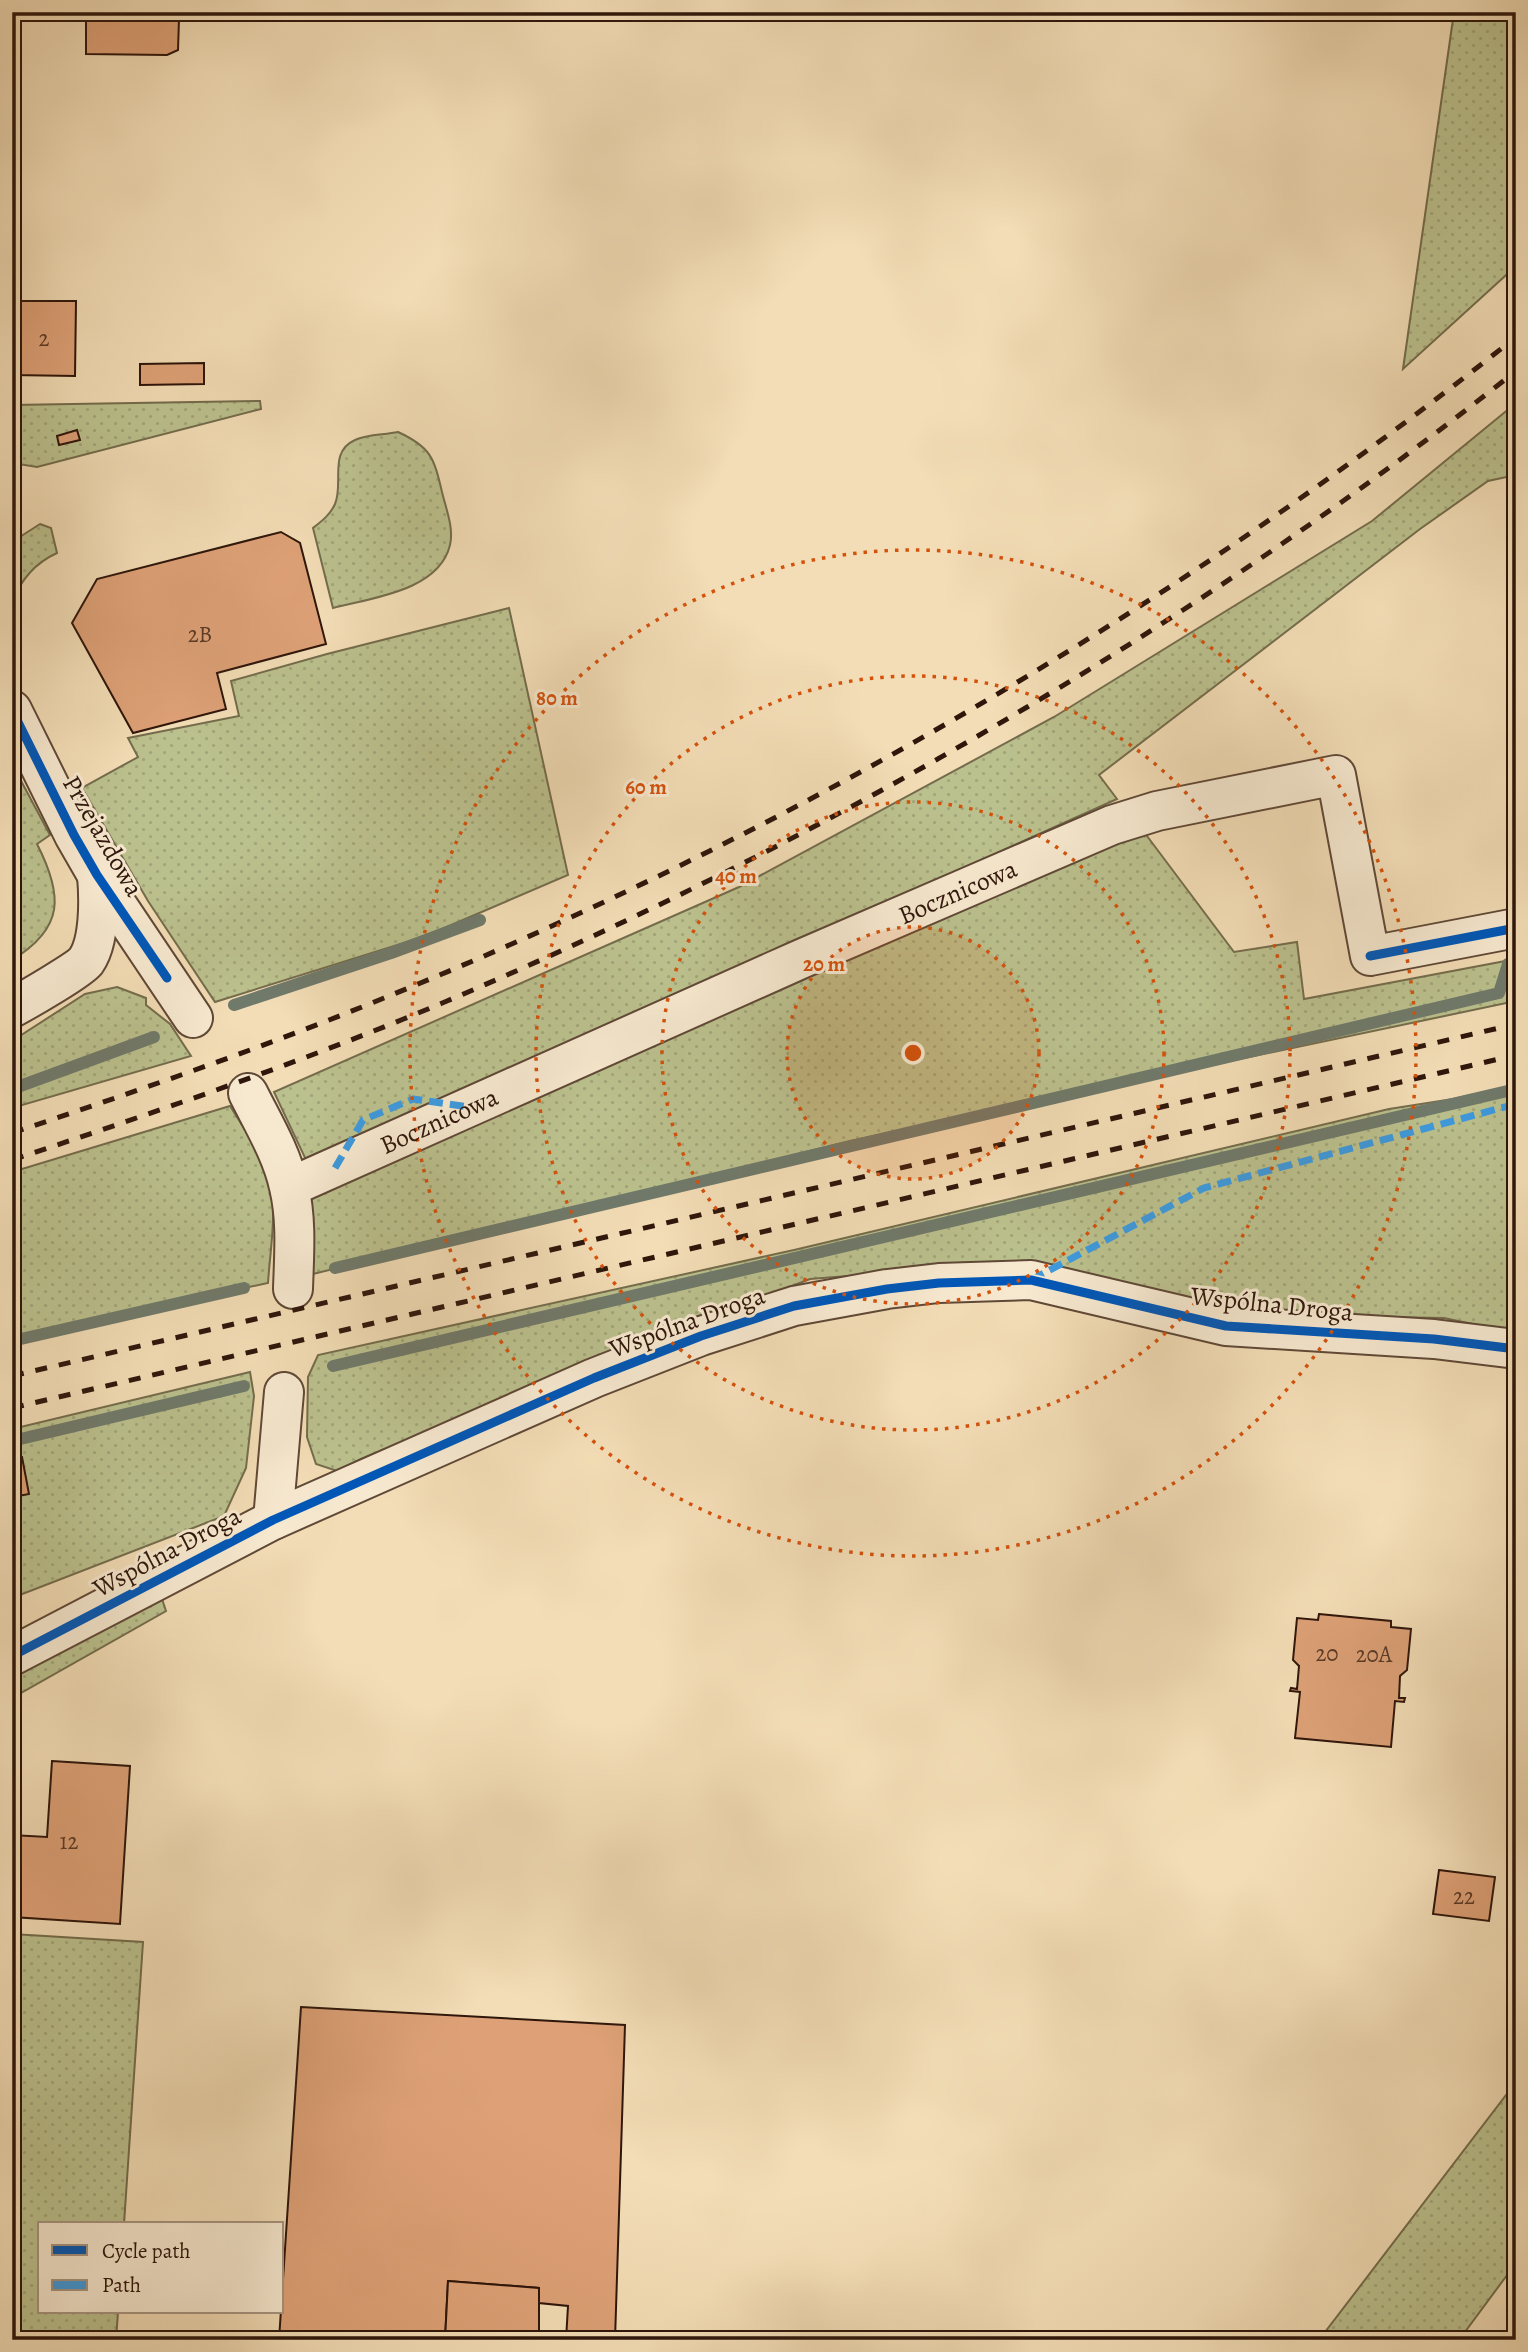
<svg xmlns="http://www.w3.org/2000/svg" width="1528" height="2352" viewBox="0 0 1528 2352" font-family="Alegreya,serif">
  <defs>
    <pattern id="grass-dots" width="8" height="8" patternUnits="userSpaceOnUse" patternTransform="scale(1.75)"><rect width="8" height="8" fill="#bbc18e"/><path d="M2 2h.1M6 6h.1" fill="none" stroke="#a1a579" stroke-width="1.8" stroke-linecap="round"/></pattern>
  </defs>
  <rect width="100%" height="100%" fill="#f3ddb6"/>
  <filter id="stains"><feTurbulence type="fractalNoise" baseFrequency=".00286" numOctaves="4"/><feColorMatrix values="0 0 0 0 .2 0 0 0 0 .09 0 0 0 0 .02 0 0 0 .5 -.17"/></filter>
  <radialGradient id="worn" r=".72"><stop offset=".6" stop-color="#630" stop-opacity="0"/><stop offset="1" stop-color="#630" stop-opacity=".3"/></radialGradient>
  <g fill="url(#grass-dots)" stroke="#746c4c" stroke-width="2">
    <polygon points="1454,12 1516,12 1516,266 1403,369"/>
    <polygon points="260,401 261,409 37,467 12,463 12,405"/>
    <polygon points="1516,403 1516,475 1488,481 1420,529 1099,775 1117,799 307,1162 274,1092 739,887 1054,717 1372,521"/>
    <path d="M398,432C431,447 434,458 442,492C446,509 454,528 450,545C439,591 371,598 333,608L313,528C322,521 330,515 335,504C344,483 328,452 355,440C367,434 384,435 398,432Z"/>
    <path d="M40,524L51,528L57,553C35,563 22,579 12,601V542Z"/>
    <polygon points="509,608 568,875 423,937 215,1002 148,901 82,788 138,757 128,738 239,716 231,681 327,654"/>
    <path d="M12,764L50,835L37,844C63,895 65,928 12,960Z"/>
    <polygon points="1141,828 1234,952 1297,942 1304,999 1516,959 1516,1001 850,1141 313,1274 308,1192"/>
    <polygon points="117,987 146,998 146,1005 170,1024 191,1056 12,1108 12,1041 85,994"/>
    <polygon points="1516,1085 1516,1333 1444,1318 1243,1315 1001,1264 810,1279 594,1362 361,1459 337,1471 316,1464 307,1437 308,1377 318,1355 794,1250 1389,1109 1453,1099"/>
    <path d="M230,1106C245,1130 264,1156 270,1184C277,1215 270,1251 268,1283L12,1337V1172Z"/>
    <polygon points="250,1372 254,1396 246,1468 224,1516 12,1598 12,1429"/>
    <polygon points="161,1596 166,1611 12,1698 12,1672"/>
    <polygon points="12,1934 143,1942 124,2224 40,2224 40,2312 118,2312 116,2340 12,2340"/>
    <polygon points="1516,2082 1516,2263 1459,2340 1319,2340"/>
  </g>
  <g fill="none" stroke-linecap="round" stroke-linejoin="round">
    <g stroke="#707a6b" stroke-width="12">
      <polyline points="234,1005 391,953 480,920"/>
      <polyline points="12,1089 154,1037"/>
      <polyline points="335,1268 1499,993 1508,964 1516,963"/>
      <polyline points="12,1341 244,1288"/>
      <polyline points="333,1366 1516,1089"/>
      <polyline points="12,1441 244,1386"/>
    </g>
  </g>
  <g fill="#dea177" stroke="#2e160b" stroke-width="2">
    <polygon points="45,12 167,13 179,19 178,50 167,55 86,54 86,15 45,15"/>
    <polygon points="12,301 76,301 75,376 12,375"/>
    <polygon points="204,363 204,384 140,385 140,364"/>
    <polygon points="77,430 80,440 59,445 57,436"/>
    <polygon points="281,532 300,543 326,644 217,673 226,709 133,733 72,623 97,579"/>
    <polygon points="22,1457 29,1494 13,1497 15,1507 12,1508 12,1458"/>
    <polygon points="1319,1614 1391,1621 1391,1627 1411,1629 1407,1670 1400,1676 1399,1698 1405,1698 1404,1702 1395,1701 1391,1747 1295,1738 1300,1692 1290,1691 1291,1688 1297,1689 1299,1666 1293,1660 1297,1618 1318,1620"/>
    <polygon points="52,1761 130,1766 120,1924 12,1917 12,1835 47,1837"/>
    <polygon points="1439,1870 1495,1877 1489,1921 1433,1914"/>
    <polygon points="301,2007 625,2025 615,2340 566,2340 568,2306 539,2303 539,2288 448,2281 445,2340 279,2340"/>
    <polygon points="448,2281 539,2288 539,2340 445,2340"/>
  </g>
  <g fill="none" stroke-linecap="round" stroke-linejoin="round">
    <g stroke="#5f4836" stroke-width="42">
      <g id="minor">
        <polyline points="12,710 74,835 97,875 193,1018"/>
        <path d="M12,1008C25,1001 79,970 86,961C100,941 99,899 97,875"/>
        <path d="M248,1093C263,1123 282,1154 289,1187C297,1220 294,1256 293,1289"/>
        <path id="s1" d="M290,1187L801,959L1112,825L1157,811L1336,775L1370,956L1516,928"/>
        <polyline points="273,1520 284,1392"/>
        <polyline points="12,1656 273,1520 594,1378 701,1336 794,1306 887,1289 939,1283 1031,1280 1226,1326 1434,1339 1516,1349"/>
      </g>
    </g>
    <use href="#minor" stroke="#f7e9d0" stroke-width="38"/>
    <g stroke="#2e160b" stroke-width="5" stroke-dasharray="12 12" stroke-linecap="butt">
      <path d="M12,1133C137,1091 262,1048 384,998C789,834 1174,609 1516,337"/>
      <path d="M12,1160C159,1111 305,1061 447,1001C828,839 1191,628 1516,371"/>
      <polyline points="12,1376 1516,1024"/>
      <polyline points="12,1408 1516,1055"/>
    </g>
    <g stroke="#3d9ade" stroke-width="7" stroke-dasharray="14 7" stroke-linecap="butt">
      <polyline points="335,1168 363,1120 413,1099 469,1107"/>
      <polyline points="1031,1280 1204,1188 1516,1104"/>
    </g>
    <g stroke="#f7e9d0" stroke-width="13">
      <g id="cycleway">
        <polyline points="12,710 74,835 97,875 167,978"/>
        <polyline points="1370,956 1516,928"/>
        <polyline points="12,1656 273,1520 594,1378 701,1336 794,1306 887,1289 939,1283 1031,1280 1226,1326 1434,1339 1516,1349"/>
      </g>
    </g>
    <use href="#cycleway" stroke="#0057b8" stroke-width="9"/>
  </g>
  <circle cx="913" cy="1053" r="126" fill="#d5520c" fill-opacity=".12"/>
  <g fill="none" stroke="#d5520c" stroke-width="3.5" stroke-dasharray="3.5 7">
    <circle cx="913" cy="1053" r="126"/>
    <circle cx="913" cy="1053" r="251"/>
    <circle cx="913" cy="1053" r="377"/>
    <circle cx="913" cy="1053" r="503"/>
  </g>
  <g text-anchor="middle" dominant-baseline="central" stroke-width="6" stroke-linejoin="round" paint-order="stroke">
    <g font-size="23" fill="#5a3926">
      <text x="44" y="338">2</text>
      <text x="200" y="634">2B</text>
      <text x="1327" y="1653">20</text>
      <text x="1374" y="1654">20A</text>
      <text x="69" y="1841">12</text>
      <text x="1464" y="1896">22</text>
    </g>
    <g font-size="26" fill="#2e160b" stroke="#f7e9d0">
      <text transform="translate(103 836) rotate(60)">Przejazdowa</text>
      <text stroke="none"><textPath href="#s1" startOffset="730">Bocznicowa</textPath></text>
      <text stroke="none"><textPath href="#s1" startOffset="163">Bocznicowa</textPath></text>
      <text transform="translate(1272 1304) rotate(6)">Wspólna Droga</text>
      <text transform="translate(687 1322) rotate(-20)">Wspólna Droga</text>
      <text transform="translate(167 1552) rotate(-28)">Wspólna Droga</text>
    </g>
  </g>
  <circle cx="913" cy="1053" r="10" fill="#d5520c" stroke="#f7e9d0" stroke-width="3.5"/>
  <g font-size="21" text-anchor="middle" font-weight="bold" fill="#d5520c" stroke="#f7e9d0" stroke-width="6" stroke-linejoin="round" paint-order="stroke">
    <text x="557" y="705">80 m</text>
    <text x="646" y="794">60 m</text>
    <text x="736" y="883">40 m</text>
    <text x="824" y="971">20 m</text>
  </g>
  <rect width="1528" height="2352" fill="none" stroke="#f3ddb6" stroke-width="42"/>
  <rect x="14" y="14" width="1500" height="2324" fill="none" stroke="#2e160b" stroke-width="3.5"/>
  <rect x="21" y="21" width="1486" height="2310" fill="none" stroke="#2e160b" stroke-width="2"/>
  <rect x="38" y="2222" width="245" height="91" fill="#f7e9d0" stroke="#a79581" stroke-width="2"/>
  <rect x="52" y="2245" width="35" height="10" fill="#0057b8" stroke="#a79581" stroke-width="2"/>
  <text x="102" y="2258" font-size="21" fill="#2e160b">Cycle path</text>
  <rect x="52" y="2280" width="35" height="10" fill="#3d9ade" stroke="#a79581" stroke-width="2"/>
  <text x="102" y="2292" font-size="21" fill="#2e160b">Path</text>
  <rect width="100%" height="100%" filter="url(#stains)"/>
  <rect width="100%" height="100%" fill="url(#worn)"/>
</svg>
